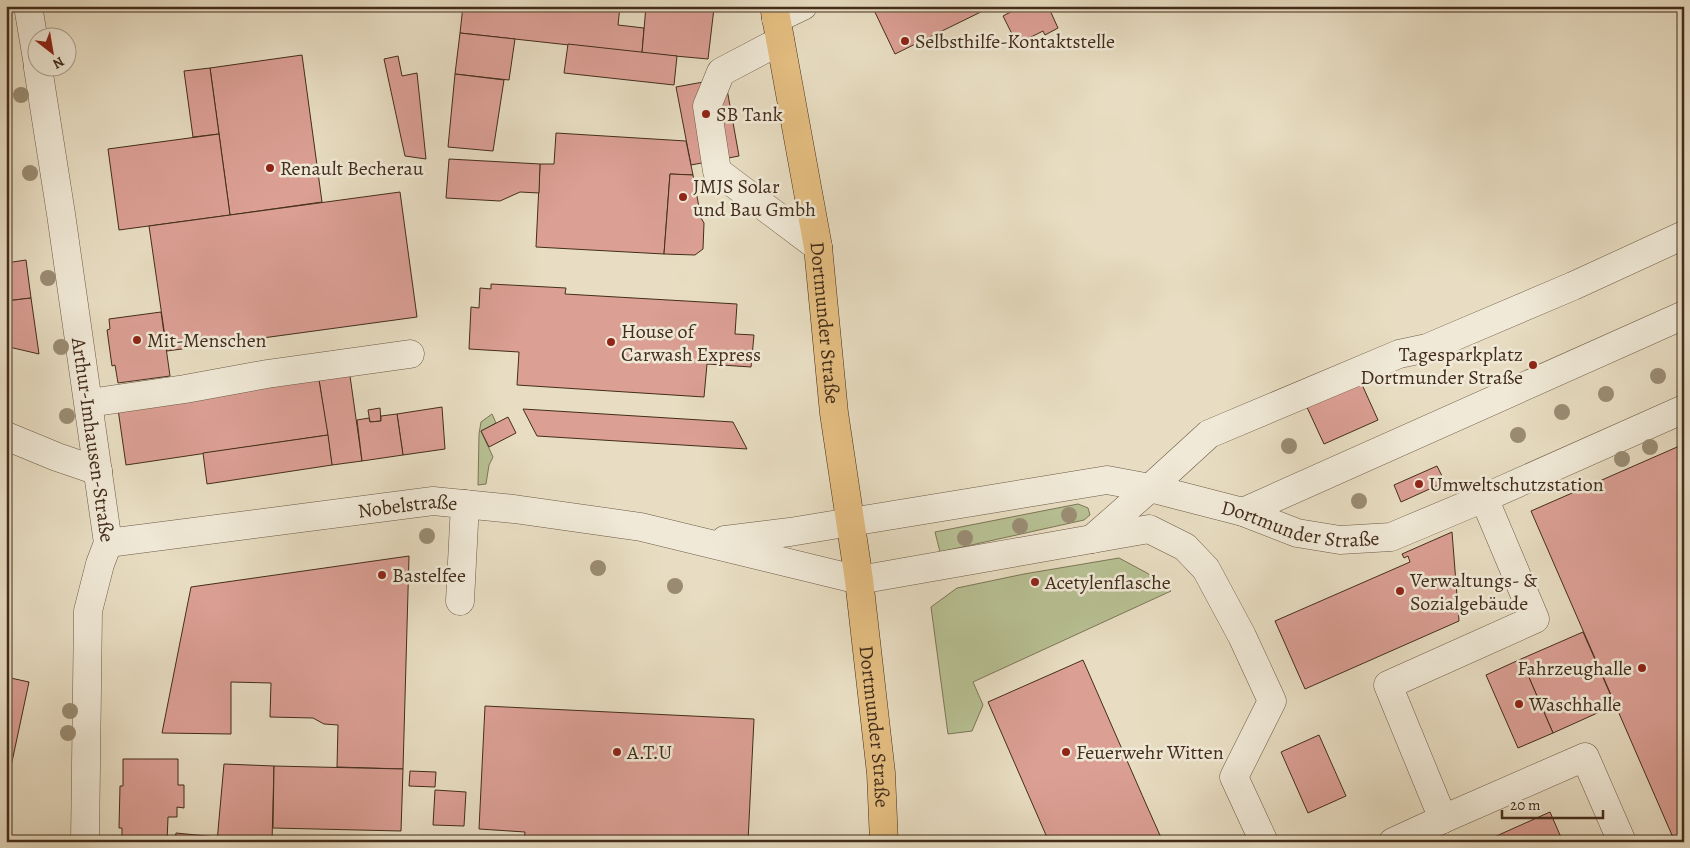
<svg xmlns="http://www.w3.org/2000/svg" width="1690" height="848" viewBox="0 0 1690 848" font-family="Alegreya,serif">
  <rect width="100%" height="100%" fill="#e8ddc2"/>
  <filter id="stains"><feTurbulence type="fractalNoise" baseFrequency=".004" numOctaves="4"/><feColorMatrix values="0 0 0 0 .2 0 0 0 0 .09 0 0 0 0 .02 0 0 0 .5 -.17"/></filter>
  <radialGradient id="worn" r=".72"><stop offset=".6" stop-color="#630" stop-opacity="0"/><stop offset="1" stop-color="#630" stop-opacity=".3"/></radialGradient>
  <g fill="#b7c093" stroke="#7d7657">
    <polygon points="492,414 496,423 481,431 493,457 489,465 486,484 478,485 479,434 481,422"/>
    <polygon points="1078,504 1088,508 1090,515 1084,520 940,552 935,532"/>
    <polygon points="1119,558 1147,573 1171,591 973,682 983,705 972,731 948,734 931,607 957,588 1024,574"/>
  </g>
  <g fill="#db9f94" stroke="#432d1b">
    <polygon points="463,6 620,6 618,25 644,28 642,53 460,33"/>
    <polygon points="646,6 696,6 714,8 708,59 642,53"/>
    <polygon points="872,6 993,6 895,54"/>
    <polygon points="1022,6 1048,6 1058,28 1045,35 1043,31 1017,44 1003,16"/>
    <polygon points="460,33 515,39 509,80 455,74"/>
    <polygon points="568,44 677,56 674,85 564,73"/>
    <polygon points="302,55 322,202 230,215 210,68"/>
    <polygon points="398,56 402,76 417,73 426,159 405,156 384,59"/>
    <polygon points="210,68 219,134 193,137 184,71"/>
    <polygon points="455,74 504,80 493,151 448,147"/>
    <polygon points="725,78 739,156 691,165 676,87"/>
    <polygon points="556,133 686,141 693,175 670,174 664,254 536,247 540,164 554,164"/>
    <polygon points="219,134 230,215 119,230 108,149"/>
    <polygon points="449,159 540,164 539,193 520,192 500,201 446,198"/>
    <polygon points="670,174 693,175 701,218 704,223 703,249 695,255 664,254"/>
    <polygon points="400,192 417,317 167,351 149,226"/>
    <polygon points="26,260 31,298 6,301 6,263"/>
    <polygon points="491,284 566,288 565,294 737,304 735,334 754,335 751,367 707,364 704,397 517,385 519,352 469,349 471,307 479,308 480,288 491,289"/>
    <polygon points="31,298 39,354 9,347 6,328 6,301"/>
    <polygon points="161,312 170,376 118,383 115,365 112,366 107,330 110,329 109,319"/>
    <polygon points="350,376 362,461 332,465 319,380"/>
    <polygon points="1359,378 1378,420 1324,444 1305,403"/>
    <polygon points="319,380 328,435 126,465 118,409"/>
    <polygon points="442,407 445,449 403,455 397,414"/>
    <polygon points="380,408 381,421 370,422 368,410"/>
    <polygon points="523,409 733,422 747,449 537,436"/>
    <polygon points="397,414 403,455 362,461 357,420 369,418 370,422 381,421 381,416"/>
    <polygon points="508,417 516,433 489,447 481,431"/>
    <polygon points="328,435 332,465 207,484 203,453"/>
    <polygon points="1684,444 1684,842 1675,842 1531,511"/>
    <polygon points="1437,466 1445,482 1401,502 1394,485"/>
    <polygon points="1452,532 1459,621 1305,689 1275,621 1410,562 1408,556 1404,558 1402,554"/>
    <polygon points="409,556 403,769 337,767 338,725 324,724 313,718 270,717 271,683 231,682 231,734 162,733 191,587"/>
    <polygon points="1583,632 1615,705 1553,733 1521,659"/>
    <polygon points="1521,659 1553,733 1518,748 1486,675"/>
    <polygon points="1083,660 1146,804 1163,842 1049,842 988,702"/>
    <polygon points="6,677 29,682 6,790"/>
    <polygon points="485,706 754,719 748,842 524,842 525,832 479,829"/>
    <polygon points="1319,735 1346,796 1308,813 1281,752"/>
    <polygon points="123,759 178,759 178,785 184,785 184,808 177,807 177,817 168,817 167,842 122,842 122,828 119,828 120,786 123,786"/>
    <polygon points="224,764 274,766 272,842 217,842"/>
    <polygon points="274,766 403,769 401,831 273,828"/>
    <polygon points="410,771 436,772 435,787 409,786"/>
    <polygon points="435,790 466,792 464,826 433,825"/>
    <polygon points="1550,812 1563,842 1483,842"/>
    <polygon points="176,833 217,837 217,842 175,842"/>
  </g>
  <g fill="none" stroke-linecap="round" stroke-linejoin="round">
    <g stroke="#6c5945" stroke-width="29">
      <g id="minor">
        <polyline points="28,6 38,65"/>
        <polyline points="776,19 803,6"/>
        <polyline points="780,41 721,72 707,106 717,171 818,247"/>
        <path id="s1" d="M38,68L61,214L108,543L100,564L88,611L85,842"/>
        <polyline points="89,403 185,389 267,374 410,354"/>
        <polyline points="6,436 57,457 98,471"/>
        <polyline points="1484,498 1535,619 1388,685 1443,819 1585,757 1622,842"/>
        <polyline points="1243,512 1684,315"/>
        <polyline points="1092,539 1149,529 1185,547 1206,569 1242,636 1272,701 1234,777 1264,842"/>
        <path id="s2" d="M725,540L790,532L1107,480L1150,488L1243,512L1297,533L1340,540L1391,537L1484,498L1684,409"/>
        <path id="s3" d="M108,543L433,501L514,509L641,527L859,580L1092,539L1150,488L1209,434L1399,354L1427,348L1573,286L1684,235"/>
        <polyline points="460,601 465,504"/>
        <polyline points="1393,842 1443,819"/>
      </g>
    </g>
    <g stroke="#432d1b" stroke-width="29">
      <g id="major">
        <path id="s4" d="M774,6L818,247L834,413L859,580L881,773L884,842"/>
      </g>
    </g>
    <use href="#minor" stroke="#f0e9d7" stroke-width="28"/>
    <use href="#major" stroke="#e4be81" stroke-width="28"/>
  </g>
  <g fill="#9a8c73">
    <circle cx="21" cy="95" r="8"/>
    <circle cx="30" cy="173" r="8"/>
    <circle cx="48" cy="278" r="8"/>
    <circle cx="61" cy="347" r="8"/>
    <circle cx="1658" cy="376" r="8"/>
    <circle cx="1606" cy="394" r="8"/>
    <circle cx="1562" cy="412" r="8"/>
    <circle cx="67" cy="416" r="8"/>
    <circle cx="1518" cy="435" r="8"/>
    <circle cx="1289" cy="446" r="8"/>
    <circle cx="1650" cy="447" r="8"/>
    <circle cx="1622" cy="459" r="8"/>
    <circle cx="1359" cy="501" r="8"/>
    <circle cx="1069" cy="515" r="8"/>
    <circle cx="1020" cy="526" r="8"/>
    <circle cx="427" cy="536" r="8"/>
    <circle cx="965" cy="538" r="8"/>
    <circle cx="598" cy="568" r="8"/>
    <circle cx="675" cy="586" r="8"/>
    <circle cx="70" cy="711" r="8"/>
    <circle cx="68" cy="733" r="8"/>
  </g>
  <g fill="#8f2418" stroke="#f0e9d7" stroke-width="2">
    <circle cx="905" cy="41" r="5"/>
    <circle cx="706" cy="114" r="5"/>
    <circle cx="270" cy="168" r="5"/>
    <circle cx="683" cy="197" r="5"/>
    <circle cx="137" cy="340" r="5"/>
    <circle cx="611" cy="342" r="5"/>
    <circle cx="1533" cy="365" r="5"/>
    <circle cx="1419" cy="484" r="5"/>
    <circle cx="382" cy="575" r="5"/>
    <circle cx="1035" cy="582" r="5"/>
    <circle cx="1400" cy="591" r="5"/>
    <circle cx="1642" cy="668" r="5"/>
    <circle cx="1519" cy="704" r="5"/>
    <circle cx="617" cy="752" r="5"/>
    <circle cx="1066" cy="752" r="5"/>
  </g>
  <g text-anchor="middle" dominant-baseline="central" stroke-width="5" stroke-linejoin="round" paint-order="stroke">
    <g font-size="20" fill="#432d1b" stroke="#f0e9d7" text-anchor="start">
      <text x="915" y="41">Selbsthilfe-Kontaktstelle</text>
      <text x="716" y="114">SB Tank</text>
      <text x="280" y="168">Renault Becherau</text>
      <text x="693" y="186">JMJS Solar<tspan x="693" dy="23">und Bau Gmbh</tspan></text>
      <text x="621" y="331">House of<tspan x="621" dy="23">Carwash Express</tspan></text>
      <text x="147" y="340">Mit-Menschen</text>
      <text x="1523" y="354" text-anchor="end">Tagesparkplatz<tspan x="1523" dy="23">Dortmunder Straße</tspan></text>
      <text x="1429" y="484">Umweltschutzstation</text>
      <text x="392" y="575">Bastelfee</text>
      <text x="1410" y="580">Verwaltungs- &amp;<tspan x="1410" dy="23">Sozialgebäude</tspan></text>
      <text x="1045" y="582">Acetylenflasche</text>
      <text x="1632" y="668" text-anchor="end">Fahrzeughalle</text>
      <text x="1529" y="704">Waschhalle</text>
      <text x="627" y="752">A.T.U</text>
      <text x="1076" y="752">Feuerwehr Witten</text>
    </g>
    <g font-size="20" fill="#432d1b" stroke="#f0e9d7">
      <text stroke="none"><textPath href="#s4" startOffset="321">Dortmunder Straße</textPath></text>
      <text stroke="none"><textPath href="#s1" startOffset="376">Arthur-Imhausen-Straße</textPath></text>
      <text stroke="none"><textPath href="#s3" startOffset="302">Nobelstraße</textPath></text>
      <text stroke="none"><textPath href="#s2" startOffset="586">Dortmunder Straße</textPath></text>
      <text stroke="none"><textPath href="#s4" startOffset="728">Dortmunder Straße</textPath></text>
    </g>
  </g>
  <rect width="1690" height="848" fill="none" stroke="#e8ddc2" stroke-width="25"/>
  <rect x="8" y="8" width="1675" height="833" fill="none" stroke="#432d1b" stroke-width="2.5"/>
  <rect x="12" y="12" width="1665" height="823" fill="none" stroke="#432d1b"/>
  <g transform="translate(52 52) rotate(149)"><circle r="24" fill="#f0e9d7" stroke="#ab9e8c"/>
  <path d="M0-4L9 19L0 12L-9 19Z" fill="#8f2418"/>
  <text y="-8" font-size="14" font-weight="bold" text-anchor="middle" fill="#432d1b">N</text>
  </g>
  <path d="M1502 810v8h101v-8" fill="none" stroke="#432d1b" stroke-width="2.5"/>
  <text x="1510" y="810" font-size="15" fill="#432d1b" stroke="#f0e9d7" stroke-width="4" paint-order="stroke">20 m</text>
  <rect width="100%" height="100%" filter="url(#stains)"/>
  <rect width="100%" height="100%" fill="url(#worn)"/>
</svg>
